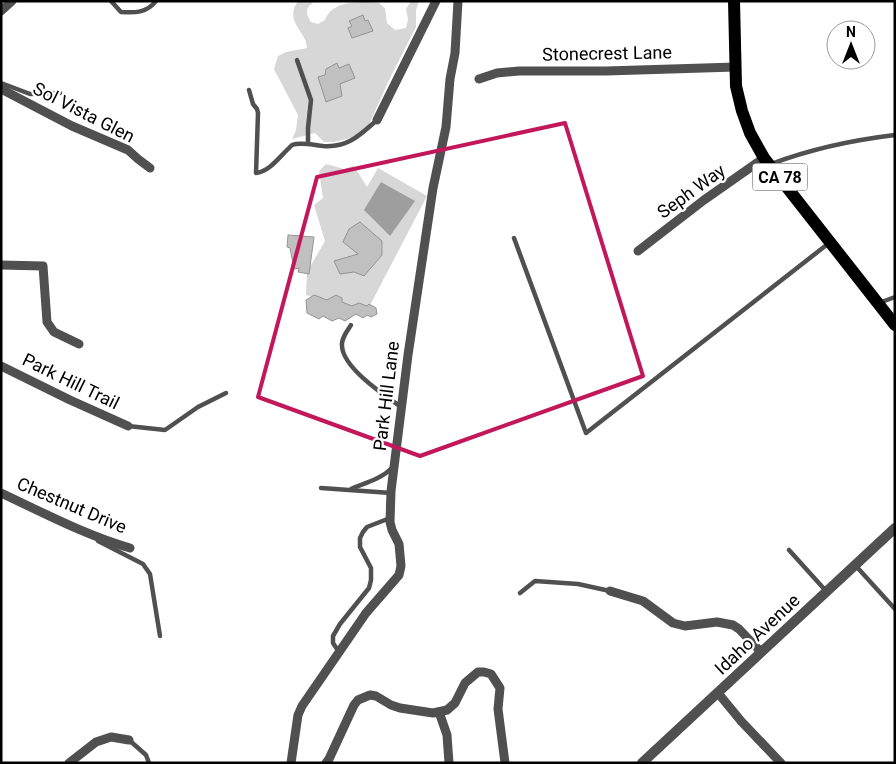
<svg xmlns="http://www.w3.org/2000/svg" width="896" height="764" viewBox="0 0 896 764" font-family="Roboto,sans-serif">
  <rect width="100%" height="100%" fill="#fff"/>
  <g fill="#d7d7d7">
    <path d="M298,1H315C305,9 305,11 311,22L318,24L325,20C332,0 361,1 379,3L385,8L387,23L395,30L406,28L408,19L406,9L411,1H419L416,10V27L390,78L367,129L351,138L334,142H324L315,133L292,139L296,130L298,115L274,69L278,56L286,52L307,48C307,34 289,24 294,9C294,6 297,4 298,1Z"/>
    <polygon points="326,164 344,169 354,166 367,187 378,168 427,196 367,311 306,295 307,272 325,241 314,205 323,198 319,171"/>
  </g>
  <polygon fill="#9e9e9e" points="381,182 415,201 390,236 364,210"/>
  <g fill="#c0c0c0" stroke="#949494">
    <polygon points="363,15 365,21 368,20 373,31 352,38 348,28 352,26 349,21"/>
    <polygon points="337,63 339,68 349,64 355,78 340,84 342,96 326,102 318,77 325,75 326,69"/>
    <polygon points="360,222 382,241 382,255 364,276 354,272 340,274 334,261 358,254 343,242 349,229"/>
    <polygon points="288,235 314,237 309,274 298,272 299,268 294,269 290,248 287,247"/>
    <polygon points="314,295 327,300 336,295 342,298 342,302 352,306 359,303 367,306 369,304 376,308 377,314 371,317 367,315 363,318 356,314 345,321 339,318 332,321 323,316 319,319 307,313 306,300"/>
  </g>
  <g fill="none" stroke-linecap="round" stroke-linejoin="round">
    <g stroke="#505050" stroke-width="4.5">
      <path d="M111,1L121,12C135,13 147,13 156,1"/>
      <polyline points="297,60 311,100 308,128 308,144"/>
      <polyline points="1,83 30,94 60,93"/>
      <path d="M249,90L253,104L257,109L258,113L256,173C268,172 278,159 286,151C287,150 291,146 292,145C300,142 314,145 323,146C348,148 360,135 377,120"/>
      <path d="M771,164C811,149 853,140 895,135"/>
      <polyline points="514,238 586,433 829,243"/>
      <polyline points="879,303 895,297"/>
      <path d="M351,325C347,331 341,339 342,346C343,368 384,395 401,407"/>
      <polyline points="128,426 165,430 198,407 226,393"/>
      <polyline points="321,488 391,493"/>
      <path d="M351,489C365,483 381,479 392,468"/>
      <polyline points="98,541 143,564 150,574 160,636"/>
      <polyline points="789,550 826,591"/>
      <polyline points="855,565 895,609"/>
      <polyline points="520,593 535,581 578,584 610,591"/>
      <polyline points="339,652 333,643 333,636 340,624 369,588 371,580 371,568 360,547 360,538 363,532 367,527 390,518"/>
      <polyline points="129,740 146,755 149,763"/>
    </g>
    <g stroke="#505050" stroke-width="9">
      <polyline points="1,11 12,1"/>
      <polyline points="479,79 497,73 519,71 606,71 736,67"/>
      <polyline points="1,89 72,126 128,150 138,159 150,168"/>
      <polyline points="377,120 436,1"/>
      <polyline points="638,251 704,200 764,158"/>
      <polyline points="1,265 43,266 47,322 54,332 79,344"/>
      <polyline points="1,366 70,400 128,426"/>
      <path d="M1,493C44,513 85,535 130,548"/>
      <polyline points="610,591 643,601 673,623 685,626 717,622 733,625 739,629 761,652"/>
      <polyline points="718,693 741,721 781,763"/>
      <polyline points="439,712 447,735 449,763"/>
      <polyline points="69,763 96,742 111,737 129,740"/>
      <polyline points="291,763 298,715 302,706 366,613 399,575 401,566 399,544 392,530 390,522 391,491 408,355 433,188 446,127 450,79 455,53 458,1"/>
      <polyline points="326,763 329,759 354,705 358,700 370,695 376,696 391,705 400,708 433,713 447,710 455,703 465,683 478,672 484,672 491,674 500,688 498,709 505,763"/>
    </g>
    <polyline stroke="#505050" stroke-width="10" points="642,763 895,528"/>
    <polyline stroke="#000" stroke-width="12" points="734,1 736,86 742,111 750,133 764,158 895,325"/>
  </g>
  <path fill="none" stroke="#c2185b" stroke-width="4" stroke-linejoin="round" d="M565,123L643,376L420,456L258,397L317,177Z"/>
  <g text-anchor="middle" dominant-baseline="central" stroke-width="4.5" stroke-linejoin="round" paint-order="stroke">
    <rect fill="#fff" stroke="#4c4c4c" stroke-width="1" x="752.5" y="163.5" width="55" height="27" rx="4"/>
    <g font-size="16" font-weight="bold" fill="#000">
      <text x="780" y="177">CA 78</text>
    </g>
    <g font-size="18" fill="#000" stroke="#fff">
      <text transform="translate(607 53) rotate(-1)">Stonecrest Lane</text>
      <text transform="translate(84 112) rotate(27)">Sol Vista Glen</text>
      <text transform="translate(691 191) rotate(-36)">Seph Way</text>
      <text transform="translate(71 381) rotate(26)">Park Hill Trail</text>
      <text transform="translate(386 396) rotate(-83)">Park Hill Lane</text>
      <text transform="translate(72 505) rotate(23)">Chestnut Drive</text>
      <text transform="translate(757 634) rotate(-43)">Idaho Avenue</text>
    </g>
  </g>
  <rect width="896" height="764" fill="none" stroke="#000000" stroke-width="5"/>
  <g transform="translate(851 45)"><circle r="24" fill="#ffffff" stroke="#999999"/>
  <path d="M0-4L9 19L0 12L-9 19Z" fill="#000000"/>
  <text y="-8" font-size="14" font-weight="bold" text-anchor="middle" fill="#000000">N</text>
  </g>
</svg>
